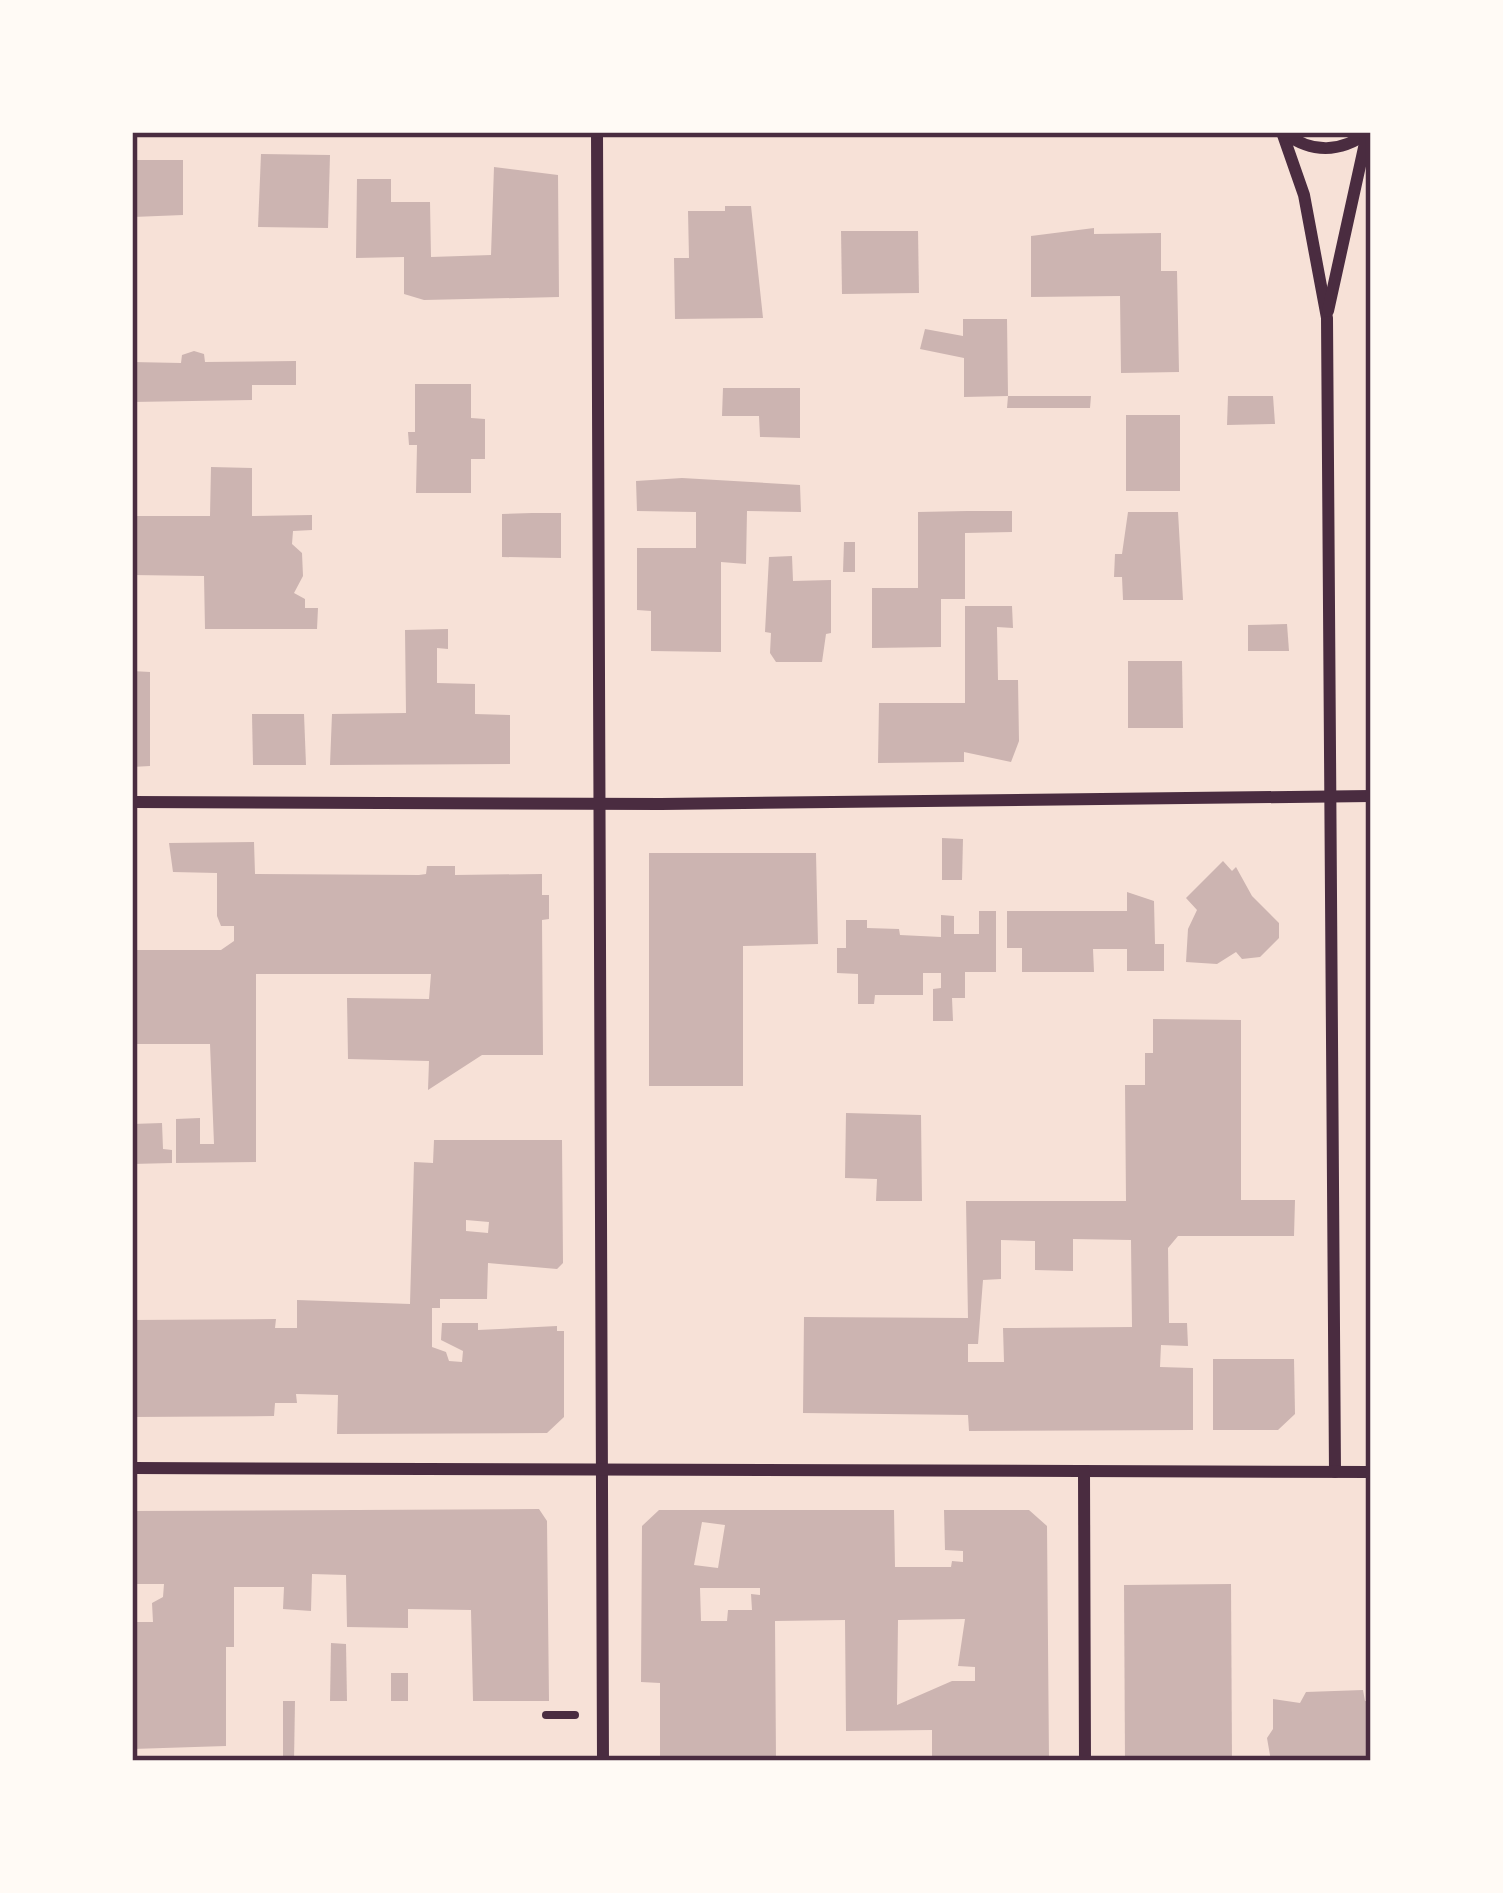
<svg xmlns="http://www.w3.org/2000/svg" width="1503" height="1893" viewBox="0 0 1503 1893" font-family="'Noto Sans',sans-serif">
  <rect width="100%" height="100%" fill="#f7e1d7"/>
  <g fill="#ccb4b1" fill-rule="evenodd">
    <polygon points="261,154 330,155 328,228 258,227"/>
    <polygon points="133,160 183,160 183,215 133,217"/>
    <polygon points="494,167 558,175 559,297 424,300 404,294 404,257 356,258 357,179 391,179 391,202 430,202 431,257 491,255"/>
    <polygon points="725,206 751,206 763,318 675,319 674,258 689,258 688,211 725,211"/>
    <polygon points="1094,228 1094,234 1161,233 1161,271 1177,271 1179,372 1121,373 1120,296 1031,297 1031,236"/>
    <polygon points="841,231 918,231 919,293 842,294"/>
    <polygon points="963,319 1007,319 1008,396 964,397 964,358 920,349 925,329 963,336"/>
    <polygon points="194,351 204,354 205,362 296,361 296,385 252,385 252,400 132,402 132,362 181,363 182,355"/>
    <polygon points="415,384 471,384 471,418 485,419 485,459 471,459 471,493 416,493 417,445 409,445 408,432 415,432"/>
    <polygon points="723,388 800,388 800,438 760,437 759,416 722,416"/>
    <polygon points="1008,396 1091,396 1090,408 1007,408"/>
    <polygon points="1228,396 1273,396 1275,424 1227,425"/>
    <rect x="1126" y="415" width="54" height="76"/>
    <polygon points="211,467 252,468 252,516 312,515 312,530 293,531 292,544 302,553 303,576 294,593 305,599 305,608 318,608 317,629 205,629 204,576 132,575 132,516 210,516"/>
    <polygon points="682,478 800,485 801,512 747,511 746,564 721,562 721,652 651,651 651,611 637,610 637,548 696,548 696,512 637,511 636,481"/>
    <polygon points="967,511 1012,511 1012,532 965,533 965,599 941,599 941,647 872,648 872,588 918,588 918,512"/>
    <polygon points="1128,512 1178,512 1183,600 1123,600 1122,577 1114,577 1115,554 1122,554"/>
    <polygon points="532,513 561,513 561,558 502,557 502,514"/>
    <polygon points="844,542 855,542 855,572 843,572"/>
    <polygon points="792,556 793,581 831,580 831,633 826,634 822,662 776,662 770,653 771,633 765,632 769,557"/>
    <polygon points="965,606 1012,606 1013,628 997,627 998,680 1018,680 1019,741 1011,762 964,752 964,762 878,763 879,703 965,703"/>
    <polygon points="1287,624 1289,651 1248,651 1248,625"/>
    <polygon points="448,629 448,649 437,648 437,683 475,684 475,714 510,715 510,764 330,765 332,714 406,713 405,630"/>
    <polygon points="1128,661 1182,661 1183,728 1128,728"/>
    <polygon points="132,671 150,672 150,766 132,767"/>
    <polygon points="252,714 304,714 306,765 253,765"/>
    <polygon points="942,838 963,839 962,880 942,880"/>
    <polygon points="254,842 255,874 419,875 426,874 427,866 455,866 455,875 542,874 542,895 549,895 549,919 542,920 543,1055 482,1055 428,1090 429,1061 348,1059 347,998 429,999 431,974 256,974 256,1162 176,1163 176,1119 200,1118 200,1144 214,1144 210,1044 132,1044 132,950 221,950 234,941 234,926 221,926 217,916 217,873 173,872 169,843"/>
    <polygon points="649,853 816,853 818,944 743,946 743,1086 649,1086"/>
    <polygon points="1223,861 1232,871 1236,867 1252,896 1279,923 1279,938 1260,957 1242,959 1236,952 1217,964 1186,962 1188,929 1197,910 1186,898"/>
    <polygon points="1127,892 1154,901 1155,944 1164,944 1164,971 1127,971 1127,949 1093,949 1094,972 1022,972 1022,948 1007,948 1007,911 1127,911"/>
    <polygon points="979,911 996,911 996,972 965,972 965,998 952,998 953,1021 933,1021 933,989 941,988 941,973 923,973 923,995 875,995 874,1004 858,1004 858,974 837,973 837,948 846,948 846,920 867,920 867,928 899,929 900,935 941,937 941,915 954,916 954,934 979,934"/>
    <path d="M1153,1019L1241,1020V1200H1295L1294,1236H1178L1168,1248L1169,1323H1187L1188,1346L1161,1345L1160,1367L1193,1368V1430L969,1431L968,1415L803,1413L804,1317L968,1318L966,1201H1126L1125,1085H1145V1053H1153ZM1073,1239L1131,1240L1132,1327L1003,1328L1004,1362H968V1344H978L983,1280L1001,1279V1240L1035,1241V1270L1073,1271Z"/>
    <polygon points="846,1113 921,1115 922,1201 876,1201 877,1179 845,1178"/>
    <polygon points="162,1123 163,1149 172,1150 172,1163 132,1164 132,1124"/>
    <path d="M434,1140H562L563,1263L557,1269L488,1263L487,1299H440V1308H432V1347L446,1352L449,1361L462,1362L463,1351L441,1340L442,1323H478V1330L557,1326V1331H564V1417L547,1433L337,1434L338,1395L296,1394L297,1403H275L274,1416L132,1417V1320L276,1319L275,1328H297V1300L410,1304L414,1162L433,1163ZM466,1220L489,1222L488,1233L466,1231Z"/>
    <polygon points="1213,1359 1294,1359 1295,1414 1278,1430 1213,1430"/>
    <polygon points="539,1509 547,1521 549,1701 473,1701 471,1610 408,1609 408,1628 347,1627 346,1575 312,1574 311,1611 283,1609 284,1587 234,1587 234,1647 226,1647 226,1746 132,1749 135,1622 153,1622 152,1603 163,1597 164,1584 132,1584 132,1511"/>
    <path d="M659,1510H894L895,1567H951L952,1561L963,1562V1551L945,1550L944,1510H1029L1047,1526L1049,1761H932V1730L846,1731L845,1620L775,1621L776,1761H660V1683L641,1682L642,1526ZM702,1522L725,1525L718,1568L694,1565ZM700,1588H760V1595L751,1594L752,1610H728L727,1621H701ZM965,1619L958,1666L975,1667V1681H952L897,1705L898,1620Z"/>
    <polygon points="1231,1584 1232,1761 1125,1761 1124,1585"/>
    <polygon points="331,1643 346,1644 347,1701 330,1701"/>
    <rect x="391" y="1673" width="17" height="28"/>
    <polygon points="1363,1690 1365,1701 1371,1701 1371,1761 1271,1761 1267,1738 1273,1729 1273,1699 1300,1703 1306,1692"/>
    <polygon points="283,1701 295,1701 294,1761 283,1761"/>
  </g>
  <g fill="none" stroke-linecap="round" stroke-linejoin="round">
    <polyline stroke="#4a2c40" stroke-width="8" points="546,1715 575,1715"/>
    <g stroke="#4a2c40" stroke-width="12">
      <polyline points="597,132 603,1761"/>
      <polyline points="1282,132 1304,195 1327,318 1335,1472"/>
      <path d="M1284,133C1313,154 1340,153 1369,132"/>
      <polyline points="1328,311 1367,134"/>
      <polyline points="132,802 661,804 1371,796"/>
      <polyline points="132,1468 1371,1472"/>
      <polyline points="1084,1472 1085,1761"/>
    </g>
  </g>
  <rect width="1503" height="1893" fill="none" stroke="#fffaf5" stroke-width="270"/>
  <rect x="135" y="135" width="1233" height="1623" fill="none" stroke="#4a2c40" stroke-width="4.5"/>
</svg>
